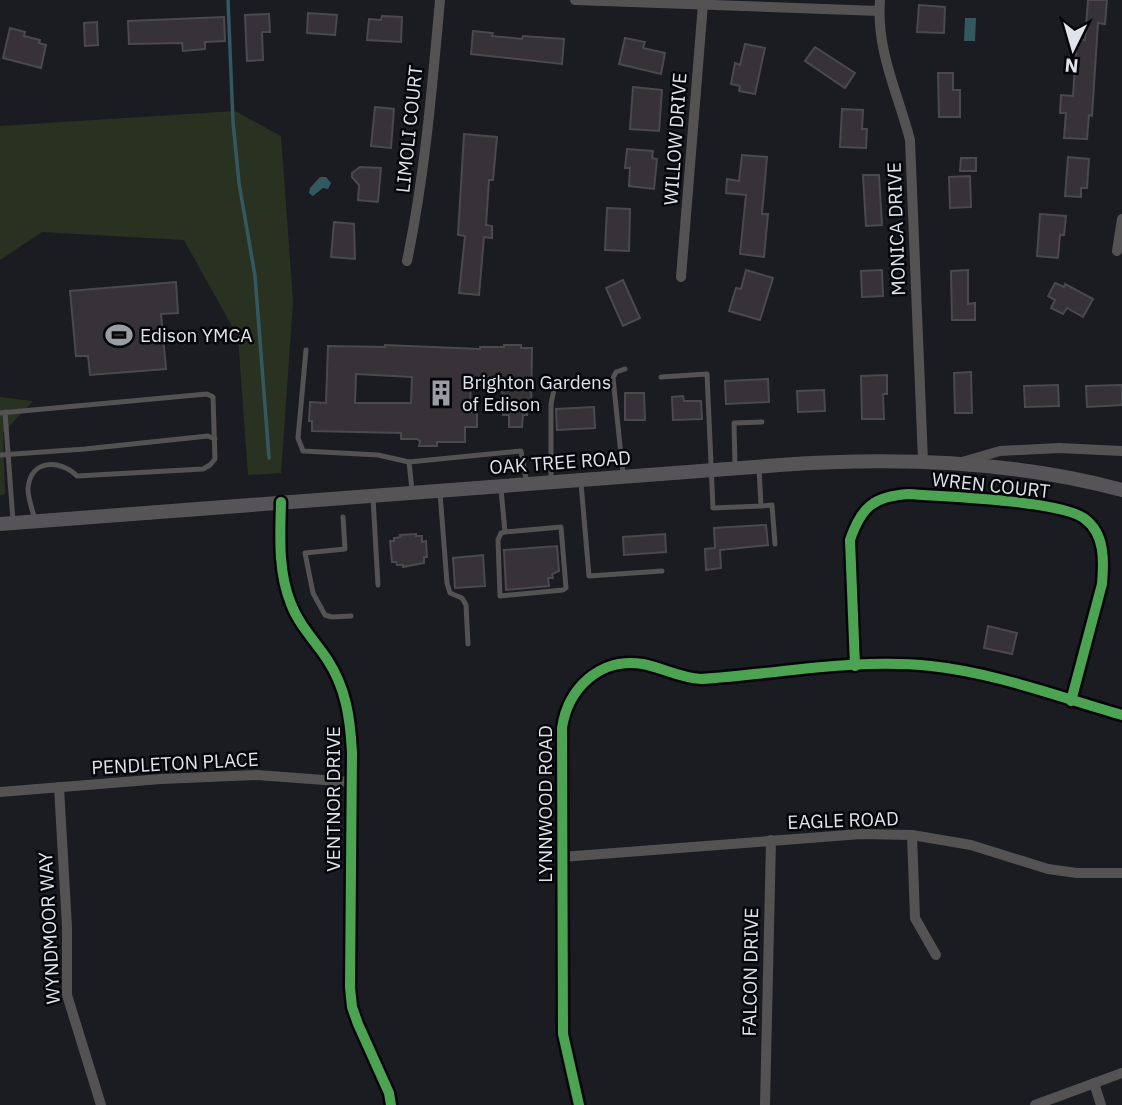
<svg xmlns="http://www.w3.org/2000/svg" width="1122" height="1105" viewBox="0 0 1122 1105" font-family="'IBM Plex Sans',sans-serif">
  <rect width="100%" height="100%" fill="#1a1c22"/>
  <g fill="#293221">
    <polygon points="235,111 281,136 293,302 281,473 248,475 238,337 184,240 42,232 0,260 0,126"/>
    <polygon points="0,397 33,401 3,433 5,494 0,495"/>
  </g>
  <g fill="#345860">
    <polygon points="965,18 976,18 975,41 964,41"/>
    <polygon points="320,177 326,177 331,183 328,189 323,188 313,196 309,193 310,188"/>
  </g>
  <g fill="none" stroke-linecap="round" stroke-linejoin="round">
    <polyline stroke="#345860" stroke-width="3.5" points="228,0 233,122 239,183 255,276 269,458"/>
  </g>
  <g fill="#363238" stroke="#4a494d" stroke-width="2" fill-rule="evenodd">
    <polygon points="1088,0 1107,0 1105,24 1098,23 1092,116 1089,115 1087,139 1064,138 1066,113 1060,113 1061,95 1073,96 1077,39 1085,40"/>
    <polygon points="919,5 945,7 944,33 917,32"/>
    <polygon points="308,13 337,15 335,35 307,33"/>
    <polygon points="269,14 270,32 262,32 263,60 247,61 245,15"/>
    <polygon points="382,16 402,17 401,42 367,40 369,19 381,20"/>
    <polygon points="224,17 225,41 205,42 205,49 183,51 182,43 129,44 128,21"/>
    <polygon points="97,22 98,45 85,46 84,23"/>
    <polygon points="10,28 25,32 24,36 40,40 39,43 46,45 41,68 3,58"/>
    <polygon points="473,31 493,33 492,36 522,39 523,36 564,39 562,64 471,54"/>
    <polygon points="625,38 645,42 643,48 665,53 661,74 619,64"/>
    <polygon points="745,44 765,48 755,94 739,91 740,86 731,84 735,63 740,65"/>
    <polygon points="815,47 855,73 845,88 805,61"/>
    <polygon points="938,73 953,73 953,90 960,90 960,117 939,117"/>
    <polygon points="633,87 662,90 659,131 630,129"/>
    <polygon points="375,107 394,109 391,148 371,146"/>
    <polygon points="842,109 863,110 862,129 867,129 866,148 840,147"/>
    <polygon points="464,134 497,137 493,180 489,180 486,225 492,226 492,238 484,237 479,295 459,293 465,236 458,235"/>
    <polygon points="627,149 653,151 652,158 657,159 654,189 629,186 630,168 625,168"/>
    <polygon points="742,155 767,157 762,214 768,214 764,257 740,254 746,195 726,193 727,179 739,181"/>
    <polygon points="1068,157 1089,159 1087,188 1081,188 1081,197 1065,196"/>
    <polygon points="961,158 976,158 976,171 960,171"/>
    <polygon points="360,167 381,168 378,202 358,200 359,185 352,177 352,173"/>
    <polygon points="863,175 879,175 882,225 866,226"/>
    <polygon points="970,176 971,207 950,208 949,177"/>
    <polygon points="607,208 630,209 629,251 605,250"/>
    <polygon points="1040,214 1066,216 1064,235 1060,235 1058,258 1037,256"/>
    <polygon points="334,222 354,224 355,259 331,257"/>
    <polygon points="746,270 773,278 760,320 729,311 736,288 741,289"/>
    <polygon points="882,270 883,296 862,297 861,271"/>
    <polygon points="968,270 968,304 975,303 975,320 952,320 951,271"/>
    <polygon points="623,280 640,318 623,326 606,288"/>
    <polygon points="176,282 178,313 161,314 166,369 90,375 88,356 76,356 70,291"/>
    <polygon points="1055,283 1064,287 1065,284 1093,299 1083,317 1067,308 1063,314 1051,308 1055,300 1048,296"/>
    <path d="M385,345L480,349V347H504V345H521V348H532L531,411H527V415H523L522,427H509V415H503L502,379L471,378L470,412H477V427H465V442H437V446H419L420,441L417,439H401V433L312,431V421H309L310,402L326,403L328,346L385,347ZM356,374L412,377L411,403H355Z"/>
    <polygon points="971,372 972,413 955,413 954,373"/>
    <polygon points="887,375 887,394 883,394 884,419 862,419 861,376"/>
    <polygon points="768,379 769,402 726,404 725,381"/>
    <polygon points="1058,385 1059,406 1025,407 1024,386"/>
    <polygon points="1122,385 1122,405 1087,407 1086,386"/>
    <polygon points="824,390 825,411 798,412 797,391"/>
    <polygon points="625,393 644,393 645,420 625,420"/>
    <polygon points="683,396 684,401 701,401 702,419 673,420 672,397"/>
    <polygon points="594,407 595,428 557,430 556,409"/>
    <polygon points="766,525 768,545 720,550 721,568 706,570 705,549 715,548 714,528"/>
    <polygon points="416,534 416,536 422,536 422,542 426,541 427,557 424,557 424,563 403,567 403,565 397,565 396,562 392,562 390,541 394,541 394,538 401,537 400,535"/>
    <polygon points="665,534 666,552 624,555 623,537"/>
    <polygon points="557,546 559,571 552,574 553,578 548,578 549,586 506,590 504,550"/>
    <polygon points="483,555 485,586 455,588 453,558"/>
    <polygon points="988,626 1017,633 1012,654 984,648"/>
  </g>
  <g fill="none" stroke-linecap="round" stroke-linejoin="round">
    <g stroke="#545252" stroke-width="5">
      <polyline points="306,350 298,438 303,451 378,455 409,462"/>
      <polyline points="661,377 707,374 713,508 761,506 759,468"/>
      <polyline points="5,412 13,521"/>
      <path d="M0,413L207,394L213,397L215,459L210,465L203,469L77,476C60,459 30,459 28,489C28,499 33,511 35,521"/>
      <polyline points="0,455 85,449 208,436 215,439"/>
      <polyline points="735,466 734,423 762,422"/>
      <polyline points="623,474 613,378 616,372 625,369"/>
      <polyline points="551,479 551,404 556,380 579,379"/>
      <polyline points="581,483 589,576 662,571"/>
      <polyline points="501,489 505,532 561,527 566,588 563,590 500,596 498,540 501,533 505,532"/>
      <polyline points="412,490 409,462 521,451 527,484"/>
      <polyline points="440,493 447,583 450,593 462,598 466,605 468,644"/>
      <polyline points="373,498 378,585"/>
      <polyline points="761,506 772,505 775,544"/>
      <polyline points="343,517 345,549 305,553 313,593 325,615 332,617 351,616"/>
    </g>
    <g stroke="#545252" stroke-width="10">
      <polyline points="575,0 879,11"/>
      <path d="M880,0C876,51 898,93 910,140L923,461"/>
      <polyline points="1117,251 1122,219"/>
      <path d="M407,261C425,175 432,88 440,0"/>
      <polyline points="681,277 703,4"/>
      <polyline points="962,462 1000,451 1059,448 1122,451"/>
      <path d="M281,502C280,537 278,572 291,604C299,625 315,641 327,659C346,688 350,717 352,752L350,987L352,1007L358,1024L389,1093L391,1105"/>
      <path d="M855,666L850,540C861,508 873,496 909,494C944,497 1061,500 1085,519C1105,534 1104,561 1102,584L1071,701"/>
      <polyline points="59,787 67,927 67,995 101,1105"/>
      <polyline points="0,792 161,779 257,775 351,782"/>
      <polyline points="912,835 915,918 936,955"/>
      <polyline points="562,857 861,834 912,835 971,845 1048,869 1077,873 1122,873"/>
      <polyline points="1094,1083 1101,1105"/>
      <path d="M579,1105L563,1034L562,728C568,688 600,657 643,664C663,668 680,678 701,679C777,674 855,658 931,666C996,673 1059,697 1122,715"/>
      <polyline points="765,1105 771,840"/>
      <polyline points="1035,1105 1122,1073"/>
    </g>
    <path stroke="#565456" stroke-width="14" d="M0,524L780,465C894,457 1011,460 1122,490"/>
    <g stroke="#05060a" stroke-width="15">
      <g id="cycleway">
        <path d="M281,502C280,537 278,572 291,604C299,625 315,641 327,659C346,688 350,717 352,752L350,987L352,1007L358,1024L389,1093L391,1105"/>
        <path d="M855,666L850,540C861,508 873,496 909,494C944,497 1061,500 1085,519C1105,534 1104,561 1102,584L1071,701"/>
        <path d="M579,1105L563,1034L562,728C568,688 600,657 643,664C663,668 680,678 701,679C777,674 855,658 931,666C996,673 1059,697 1122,715"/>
      </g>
    </g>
    <use href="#cycleway" stroke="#4ca352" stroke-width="10"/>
  </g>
  <defs>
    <g id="stadium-bare" transform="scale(2.1)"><path d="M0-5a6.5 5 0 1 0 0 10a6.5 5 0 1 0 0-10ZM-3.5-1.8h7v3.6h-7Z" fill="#9b9da5" stroke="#05060a" stroke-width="2.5" paint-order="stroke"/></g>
    <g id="building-bare" transform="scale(2.1)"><path d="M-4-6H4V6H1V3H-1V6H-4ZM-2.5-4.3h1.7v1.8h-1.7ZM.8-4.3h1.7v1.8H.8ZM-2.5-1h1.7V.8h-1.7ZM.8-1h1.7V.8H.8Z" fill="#9b9da5" stroke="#05060a" stroke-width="2.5" paint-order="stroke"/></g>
  </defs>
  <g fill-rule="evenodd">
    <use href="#stadium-bare" x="119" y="335"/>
    <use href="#building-bare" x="441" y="393"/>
  </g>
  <g text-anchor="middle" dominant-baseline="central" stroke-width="5" stroke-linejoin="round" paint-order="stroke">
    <g font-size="19" fill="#e1e3ec" stroke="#05060a">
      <text transform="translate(409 129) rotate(-84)">LIMOLI COURT</text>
      <text transform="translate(675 139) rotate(-86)">WILLOW DRIVE</text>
      <text transform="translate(896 229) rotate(-92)">MONICA DRIVE</text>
      <text transform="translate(560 462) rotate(-4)">OAK TREE ROAD</text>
      <text transform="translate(991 485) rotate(6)">WREN COURT</text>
      <text transform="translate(175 763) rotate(-3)">PENDLETON PLACE</text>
      <text transform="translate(333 799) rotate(-90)">VENTNOR DRIVE</text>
      <text transform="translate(545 804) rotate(-90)">LYNNWOOD ROAD</text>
      <text transform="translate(843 820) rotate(-2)">EAGLE ROAD</text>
      <text transform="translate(49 928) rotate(-93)">WYNDMOOR WAY</text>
      <text transform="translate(750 972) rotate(-89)">FALCON DRIVE</text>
    </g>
    <g font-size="19" fill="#e1e3ec" stroke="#05060a" text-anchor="start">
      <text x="140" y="335">Edison YMCA</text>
      <text x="462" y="382">Brighton Gardens<tspan x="462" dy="22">of Edison</tspan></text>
    </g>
  </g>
  <g transform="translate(1073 49) rotate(185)" stroke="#05060a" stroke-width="5" paint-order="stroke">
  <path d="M0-5L12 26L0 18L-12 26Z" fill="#e1e3ec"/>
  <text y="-10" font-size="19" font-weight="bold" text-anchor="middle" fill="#e1e3ec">N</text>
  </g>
</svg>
